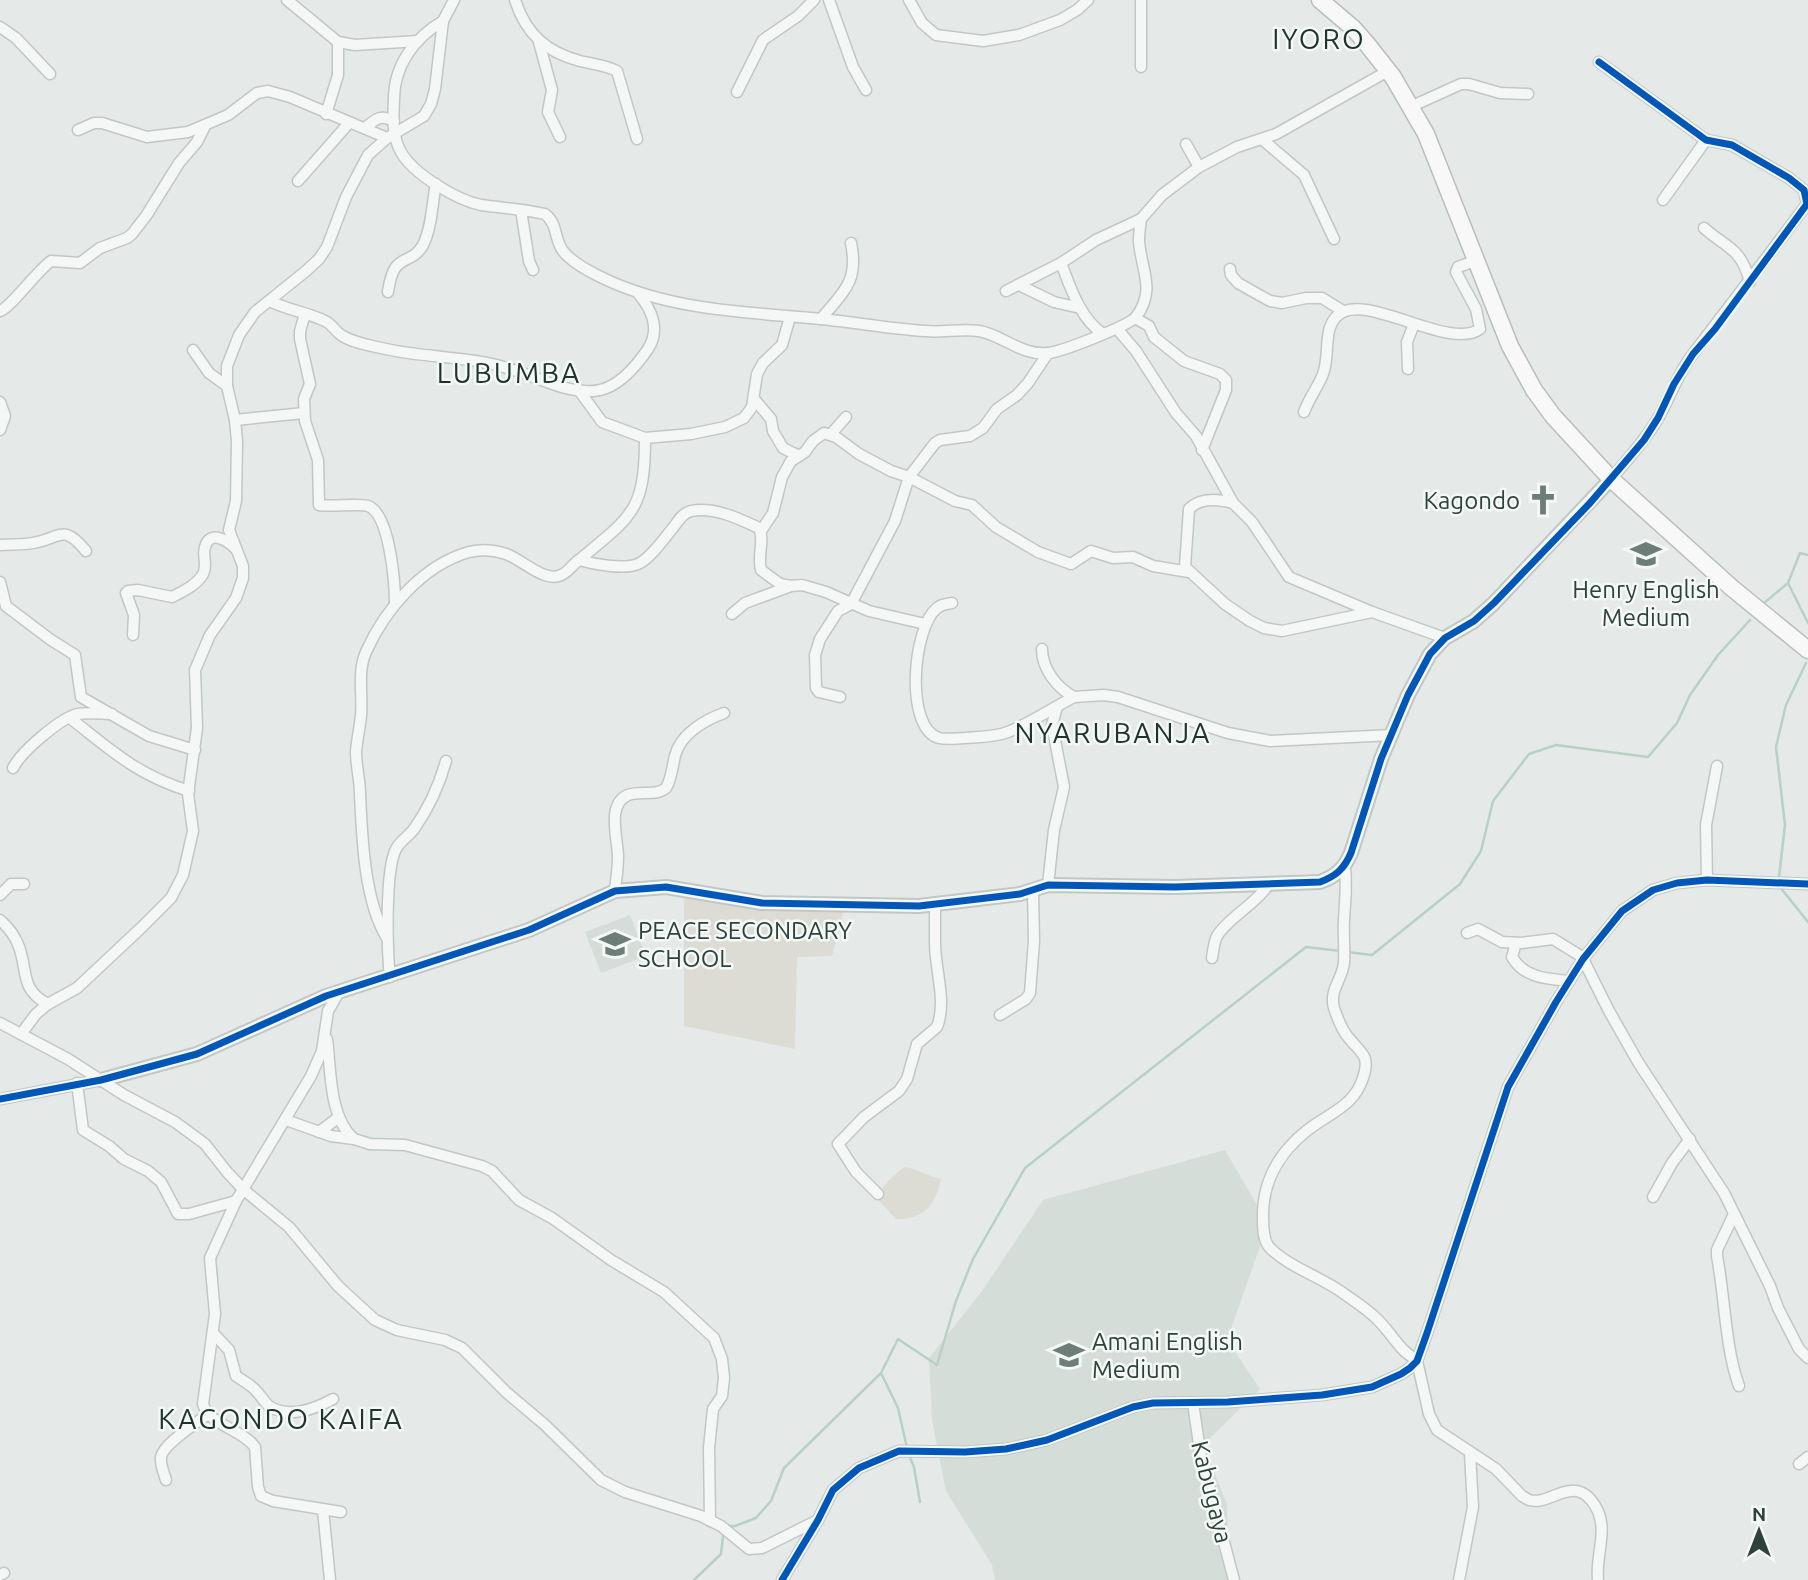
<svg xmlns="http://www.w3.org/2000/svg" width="1808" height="1580" viewBox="0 0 1808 1580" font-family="Ubuntu,sans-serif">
  <rect width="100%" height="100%" fill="#e5eae8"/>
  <g fill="#d4ddd8">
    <polygon points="630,915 646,956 601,973 585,932"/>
    <polygon points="1225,1150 1268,1224 1227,1340 1260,1389 1203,1445 1227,1504 1229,1580 995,1580 992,1565 946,1491 932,1420 929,1358 982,1291 1043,1200"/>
  </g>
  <g fill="#dcdcd5">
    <polygon points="684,896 844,909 832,956 797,957 795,1049 684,1026"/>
    <path d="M904,1167C920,1169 927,1176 941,1179C936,1205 923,1220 896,1219L879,1201C880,1185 893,1177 904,1167Z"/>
  </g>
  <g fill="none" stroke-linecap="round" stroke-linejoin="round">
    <g stroke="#b6d2c4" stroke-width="2.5">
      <polyline points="1788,583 1808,623"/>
      <polyline points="1764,603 1788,583 1800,553 1808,555"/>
      <polyline points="1779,877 1785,825 1776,747 1786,705 1806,663"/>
      <polyline points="1780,887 1808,922"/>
      <polyline points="1347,952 1372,955 1460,884 1481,851 1493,801 1529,754 1556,745 1648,757 1677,723 1690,695 1718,655 1750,620"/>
      <polyline points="907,1448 898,1408 881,1373 898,1339 937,1365 956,1301 973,1259 1025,1168 1306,947 1341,951"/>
      <polyline points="909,1455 914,1467 920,1502"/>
      <polyline points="726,1526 735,1526 756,1518 771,1501 784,1468 880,1374"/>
      <polyline points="694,1580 721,1554 723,1536"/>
    </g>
    <g stroke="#c2c7c5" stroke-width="13">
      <g id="minor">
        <polyline points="287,0 338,42 355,45 418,41"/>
        <path d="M515,0C526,34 546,52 580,61C593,64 605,65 617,71L637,139"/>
        <polyline points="829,0 853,67 866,90"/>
        <polyline points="909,0 922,23 936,35 983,41 1019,35 1060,20 1077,10 1088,0"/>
        <polyline points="1141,0 1141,67"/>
        <path d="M443,21C414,38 394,66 394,99C393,116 392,137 401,152C413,174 457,200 481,205C502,208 524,209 545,214C558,224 554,239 563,251C572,263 594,274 607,280C674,311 749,312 820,319C855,322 890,329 926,331C943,333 961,328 979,331C1003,335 1021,356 1048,353C1061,352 1128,326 1136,317C1157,289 1140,268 1139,240C1139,234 1140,226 1141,219"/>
        <polyline points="0,27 16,38 50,74"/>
        <polyline points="539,42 552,90 548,112 560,137"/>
        <path d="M1599,62L1706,140L1732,145L1789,178L1804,190L1807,204C1769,255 1731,304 1693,354C1677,374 1670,399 1657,420C1644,442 1627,460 1611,479"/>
        <polyline points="737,92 763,40 798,16 814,0"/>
        <polyline points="1410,107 1461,84 1469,84 1500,93 1528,94"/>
        <polyline points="326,114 338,75 338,42"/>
        <path d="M365,128C376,119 380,114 394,121"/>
        <polyline points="78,130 94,123 102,123 147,137 188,132 228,115 257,93 268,91 290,97 387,138"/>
        <polyline points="1263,140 1304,175 1334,239"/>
        <polyline points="1186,144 1199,167"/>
        <polyline points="298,181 349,123"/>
        <polyline points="1663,200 1706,140"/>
        <polyline points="521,210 529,261 533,270"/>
        <path d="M1704,228C1728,249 1741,248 1750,282"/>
        <path d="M1061,263C1071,289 1080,318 1103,334"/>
        <polyline points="1230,269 1231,275 1238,283 1270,301 1282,303 1306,298 1322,298 1343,311"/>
        <polyline points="1019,285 1054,302 1080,308"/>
        <polyline points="1006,291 1061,263 1096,240 1141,219 1162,195 1199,167 1237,147 1276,134 1388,71"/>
        <path d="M388,292C394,249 410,268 423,245C432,227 432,203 436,184"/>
        <path d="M270,301C287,310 307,312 325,321C332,324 335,331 341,335C353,343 372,346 386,349C426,358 468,356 507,368C535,375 571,397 600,390C619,386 637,365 648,349C661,329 651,308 637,292"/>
        <path d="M0,311C10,308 37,271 51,261L80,263L100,248L127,238L132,234L146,216L179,163L197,142L205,126"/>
        <path d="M305,314L300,331V339L310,384L304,399L305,421L318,460L319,505C331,507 361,503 368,506C390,514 395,584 395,604"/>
        <polyline points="1135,318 1149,326 1154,337 1184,361 1220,374 1226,380 1226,390 1202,450"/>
        <path d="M821,319C843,292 859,282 851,243"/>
        <polyline points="1118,330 1136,351 1176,413 1196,436 1233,503 1252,522 1289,577 1372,612 1445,638"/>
        <polyline points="193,350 209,373 227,386"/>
        <polyline points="1408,369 1407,342 1414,324"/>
        <polyline points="578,389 602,422 645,438 691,434 725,427 744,418 752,407 757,374 763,363 782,345 790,317"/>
        <polyline points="754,399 771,419 773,431 783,448 799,456"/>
        <polyline points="0,402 5,416 0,430"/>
        <path d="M1304,412C1309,398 1318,387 1323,374C1330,356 1323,331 1336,317C1362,288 1448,352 1480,329L1476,309L1456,272L1458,267L1475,261"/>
        <polyline points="235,420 304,413"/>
        <polyline points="831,434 846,417"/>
        <path d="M1233,503C1218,499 1200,497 1189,509L1185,567L1225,604L1250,621L1264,628L1282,631L1372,612"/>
        <polyline points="761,531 773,513 782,477 791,461 805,452 813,441 824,433 836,437 859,454 891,471 909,477 955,501 972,505 996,527 1038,552 1071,564 1091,551 1113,558 1133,557 1153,566 1189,572"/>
        <path d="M0,545C11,544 23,545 33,543C61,538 63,523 86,551"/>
        <path d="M579,560C593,564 624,570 638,564C650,559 663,540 672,529C678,522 681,514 691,511C713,506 740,519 759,528C765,540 757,556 761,570L780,584L791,586"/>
        <polyline points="0,582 6,606 51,640 75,655 81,697 149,736 195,750"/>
        <path d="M952,603C947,604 942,604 937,608C913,627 904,728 939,738C947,740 957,738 965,738C979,737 995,737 1008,732C1031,723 1052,708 1074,697"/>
        <polyline points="732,614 745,603 791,586 802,585 826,592 869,611 925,624"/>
        <path d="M133,635L134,615L126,593L128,591L138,590L172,597C182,592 197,585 203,574C208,565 202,556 205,547C210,529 228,541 236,549"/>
        <path d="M1042,649C1042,669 1057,688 1074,697L1104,695L1118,697L1228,733L1270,741L1392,735"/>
        <polyline points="840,697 819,692 816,688 815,655 820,639 838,611 851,604 895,521 909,477 935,443 940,440 970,436 983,428 997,409 1017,395 1028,383 1048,353"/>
        <path d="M70,718C111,750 137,775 189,791"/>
        <path d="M13,768C21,752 60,718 78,714C88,712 102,714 112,714"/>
        <path d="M1345,867C1347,888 1345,900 1344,920C1343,934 1345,949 1344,963C1342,980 1329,990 1334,1008C1337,1017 1342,1030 1348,1037C1360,1053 1371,1054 1363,1078C1355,1102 1339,1109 1319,1122C1285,1144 1262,1176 1263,1218C1263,1227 1263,1241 1270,1248C1289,1267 1321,1277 1343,1293C1354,1301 1367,1309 1377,1319C1391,1332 1399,1351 1417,1360"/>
        <polyline points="1707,880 1706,825 1717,766"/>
        <polyline points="1048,885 1054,830 1064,787 1052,725 1057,707"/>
        <path d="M615,891C616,880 618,868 618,857C618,839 606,804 628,795C641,790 655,797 666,788C672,778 672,767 675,756C680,734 705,720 724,713"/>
        <polyline points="0,895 11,884 24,884"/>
        <path d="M0,920C9,928 15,935 19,947C28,971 20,990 48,1004"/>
        <polyline points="1467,933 1478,929 1502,942 1521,943 1553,939 1584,958"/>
        <path d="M387,938C364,901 362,836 360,794C360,780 356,766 356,752C357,739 360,727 361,715C363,694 357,672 366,652C385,609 423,565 469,552C482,549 494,550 506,554C522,559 546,585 563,574C569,571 573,564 579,560C632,516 645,511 645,438"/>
        <path d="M1516,943L1512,957C1524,978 1548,979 1569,981"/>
        <path d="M1212,958C1213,951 1214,942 1217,936C1229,917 1255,905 1269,884"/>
        <polyline points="1583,959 1609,1011 1638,1062 1724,1193 1770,1286 1778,1308 1799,1349 1808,1358"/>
        <path d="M390,977C387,950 385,870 396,849C400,841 409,836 414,829C429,808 439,786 446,761"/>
        <path d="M339,992L328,1011L322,1051L311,1076L236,1201L210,1258L215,1314L203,1404C209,1425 242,1429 255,1447L258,1487L261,1496L273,1501L341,1512"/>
        <polyline points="1000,1015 1026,999 1030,993 1034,941 1033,890"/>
        <polyline points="0,1023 68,1059 124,1095 175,1122 205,1144 227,1172 244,1190 289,1227 338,1286 375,1320 397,1330 445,1340 462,1348 506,1392 545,1425 601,1480 625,1492 701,1516 721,1526 749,1549 762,1548 818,1520"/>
        <polyline points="21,1034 36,1014 48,1004 77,988 142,927 171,898 183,875 193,831 188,794 197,728 195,670 210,635 236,598 243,578 243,566 229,530 236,501 237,441 235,420 227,386 227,366 239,335 255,312 306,271 319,259 327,247 346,197 368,155 387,138 424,116 431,104 435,89 443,21 454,0"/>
        <path d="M327,1039C331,1070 329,1118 354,1139"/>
        <polyline points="77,1083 83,1130 109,1146 124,1159 148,1171 161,1182 178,1214 189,1214 236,1201"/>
        <polyline points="0,1099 101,1080"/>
        <polyline points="286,1120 331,1136 354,1139 370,1144 405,1145 482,1166 492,1171 519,1200 552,1218 611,1260 664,1292 714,1338 722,1359 724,1378 722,1396 713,1409 709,1448 710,1521"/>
        <polyline points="319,1132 339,1117"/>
        <path d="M878,1194L856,1172L838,1144L864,1117L899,1091L907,1079L917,1044L937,1027C947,1001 935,970 935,943C935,930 935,917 935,903"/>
        <polyline points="1653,1197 1672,1163 1690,1139"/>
        <path d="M1734,1214L1717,1250V1256C1725,1298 1725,1347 1739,1386"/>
        <path d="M213,1333L229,1350L236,1376C243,1381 252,1385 258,1393C262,1397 264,1402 269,1406C288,1419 315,1409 333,1399"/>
        <path d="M1417,1361L1429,1414L1437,1430L1496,1469L1522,1496L1529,1500C1544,1504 1556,1492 1571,1491C1579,1490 1586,1494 1591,1500C1612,1525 1595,1552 1598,1580"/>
        <polyline points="1193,1403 1200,1451 1234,1580"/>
        <polyline points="1799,1464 1808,1457"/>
        <path d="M166,1480C164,1473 160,1465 161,1457C163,1444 197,1423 208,1414"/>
        <polyline points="323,1510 330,1580"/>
        <polyline points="0,1575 4,1573"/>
        <polyline points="782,1580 818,1520 833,1490 859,1468 899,1451 965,1452 1006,1449 1047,1440 1133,1407 1153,1403 1228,1402 1322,1395 1372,1387 1401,1374 1410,1368 1417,1361 1427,1333 1508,1087 1556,1002 1583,959 1622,911 1653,890 1677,883 1707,880 1808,884"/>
        <polyline points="1459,1580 1473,1507 1470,1453"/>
      </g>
    </g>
    <g stroke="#c2c7c5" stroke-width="16">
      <path id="tertiary" d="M101,1080L197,1054L326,996L529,930L615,891L666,887L762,903L919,906L1020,894L1048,885L1175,887L1320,882C1336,876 1344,869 1351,853L1381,759L1408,695L1430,654L1445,638L1474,621L1494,603L1611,479"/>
    </g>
    <g stroke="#b8bebb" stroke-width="19">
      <polyline id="trunk" points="1320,0 1353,28 1367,44 1393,77 1426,134 1510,346 1534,390 1553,416 1611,479 1732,588 1808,650"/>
    </g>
    <use href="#minor" stroke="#f5f7f6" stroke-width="10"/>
    <use href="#tertiary" stroke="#f5f7f6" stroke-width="12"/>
    <use href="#trunk" stroke="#f8f8f8" stroke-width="16"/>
    <g stroke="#f4f8f6" stroke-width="11">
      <g id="cycleway">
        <path d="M0,1099L101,1080L197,1054L326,996L529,930L615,891L666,887L762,903L919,906L1020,894L1048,885L1175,887L1320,882C1336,876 1344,869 1351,853L1381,759L1408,695L1430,654L1445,638L1474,621L1494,603L1590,503L1644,440L1658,418L1674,384L1693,354L1715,329L1807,204L1804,190L1789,178L1732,145L1706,140L1599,62"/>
        <polyline points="782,1580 818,1520 833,1490 859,1468 899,1451 965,1452 1006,1449 1047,1440 1133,1407 1153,1403 1228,1402 1322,1395 1372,1387 1401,1374 1410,1368 1417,1361 1427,1333 1508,1087 1556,1002 1583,959 1622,911 1653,890 1677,883 1707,880 1808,884"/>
      </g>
    </g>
    <use href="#cycleway" stroke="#0057b8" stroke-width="7"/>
  </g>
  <defs>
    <g id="church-bare" transform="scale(2.415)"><path d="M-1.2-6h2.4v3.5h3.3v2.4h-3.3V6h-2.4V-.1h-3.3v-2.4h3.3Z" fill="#6d7d77" stroke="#f4f8f6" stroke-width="2.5" paint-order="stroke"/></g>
    <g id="school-bare" transform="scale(2.415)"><path d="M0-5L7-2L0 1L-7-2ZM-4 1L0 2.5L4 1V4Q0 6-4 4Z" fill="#6d7d77" stroke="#f4f8f6" stroke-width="2.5" paint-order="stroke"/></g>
  </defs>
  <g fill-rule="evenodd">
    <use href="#church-bare" x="1543" y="500"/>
    <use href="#school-bare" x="1646" y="554"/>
    <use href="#school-bare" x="615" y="944"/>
    <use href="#school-bare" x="1069" y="1355"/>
  </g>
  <g text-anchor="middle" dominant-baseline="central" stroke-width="5" stroke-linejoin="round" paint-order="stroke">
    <g font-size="24" fill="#2d433a" stroke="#f4f8f6" text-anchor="start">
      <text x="1520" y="500" text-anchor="end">Kagondo</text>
      <text x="1646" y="589" text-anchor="middle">Henry English<tspan x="1646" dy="28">Medium</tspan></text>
      <text x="638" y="930">PEACE SECONDARY<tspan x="638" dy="28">SCHOOL</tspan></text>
      <text x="1092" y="1341">Amani English<tspan x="1092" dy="28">Medium</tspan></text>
    </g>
    <g font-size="24" fill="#2d433a" stroke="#f4f8f6">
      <text transform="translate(1212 1492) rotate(76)">Kabugaya</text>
    </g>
    <g font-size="28" letter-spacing="2" fill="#1f342c" stroke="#f4f8f6">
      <text x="1319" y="38">IYORO</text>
      <text x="509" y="372">LUBUMBA</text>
      <text x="1113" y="732">NYARUBANJA</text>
      <text x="281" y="1418">KAGONDO KAIFA</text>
    </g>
  </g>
  <g transform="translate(1759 1531)" stroke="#f4f8f6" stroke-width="5" paint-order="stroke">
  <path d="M0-5L12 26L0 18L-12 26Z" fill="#2d433a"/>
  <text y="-10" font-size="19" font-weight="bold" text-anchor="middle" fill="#2d433a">N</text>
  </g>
</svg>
